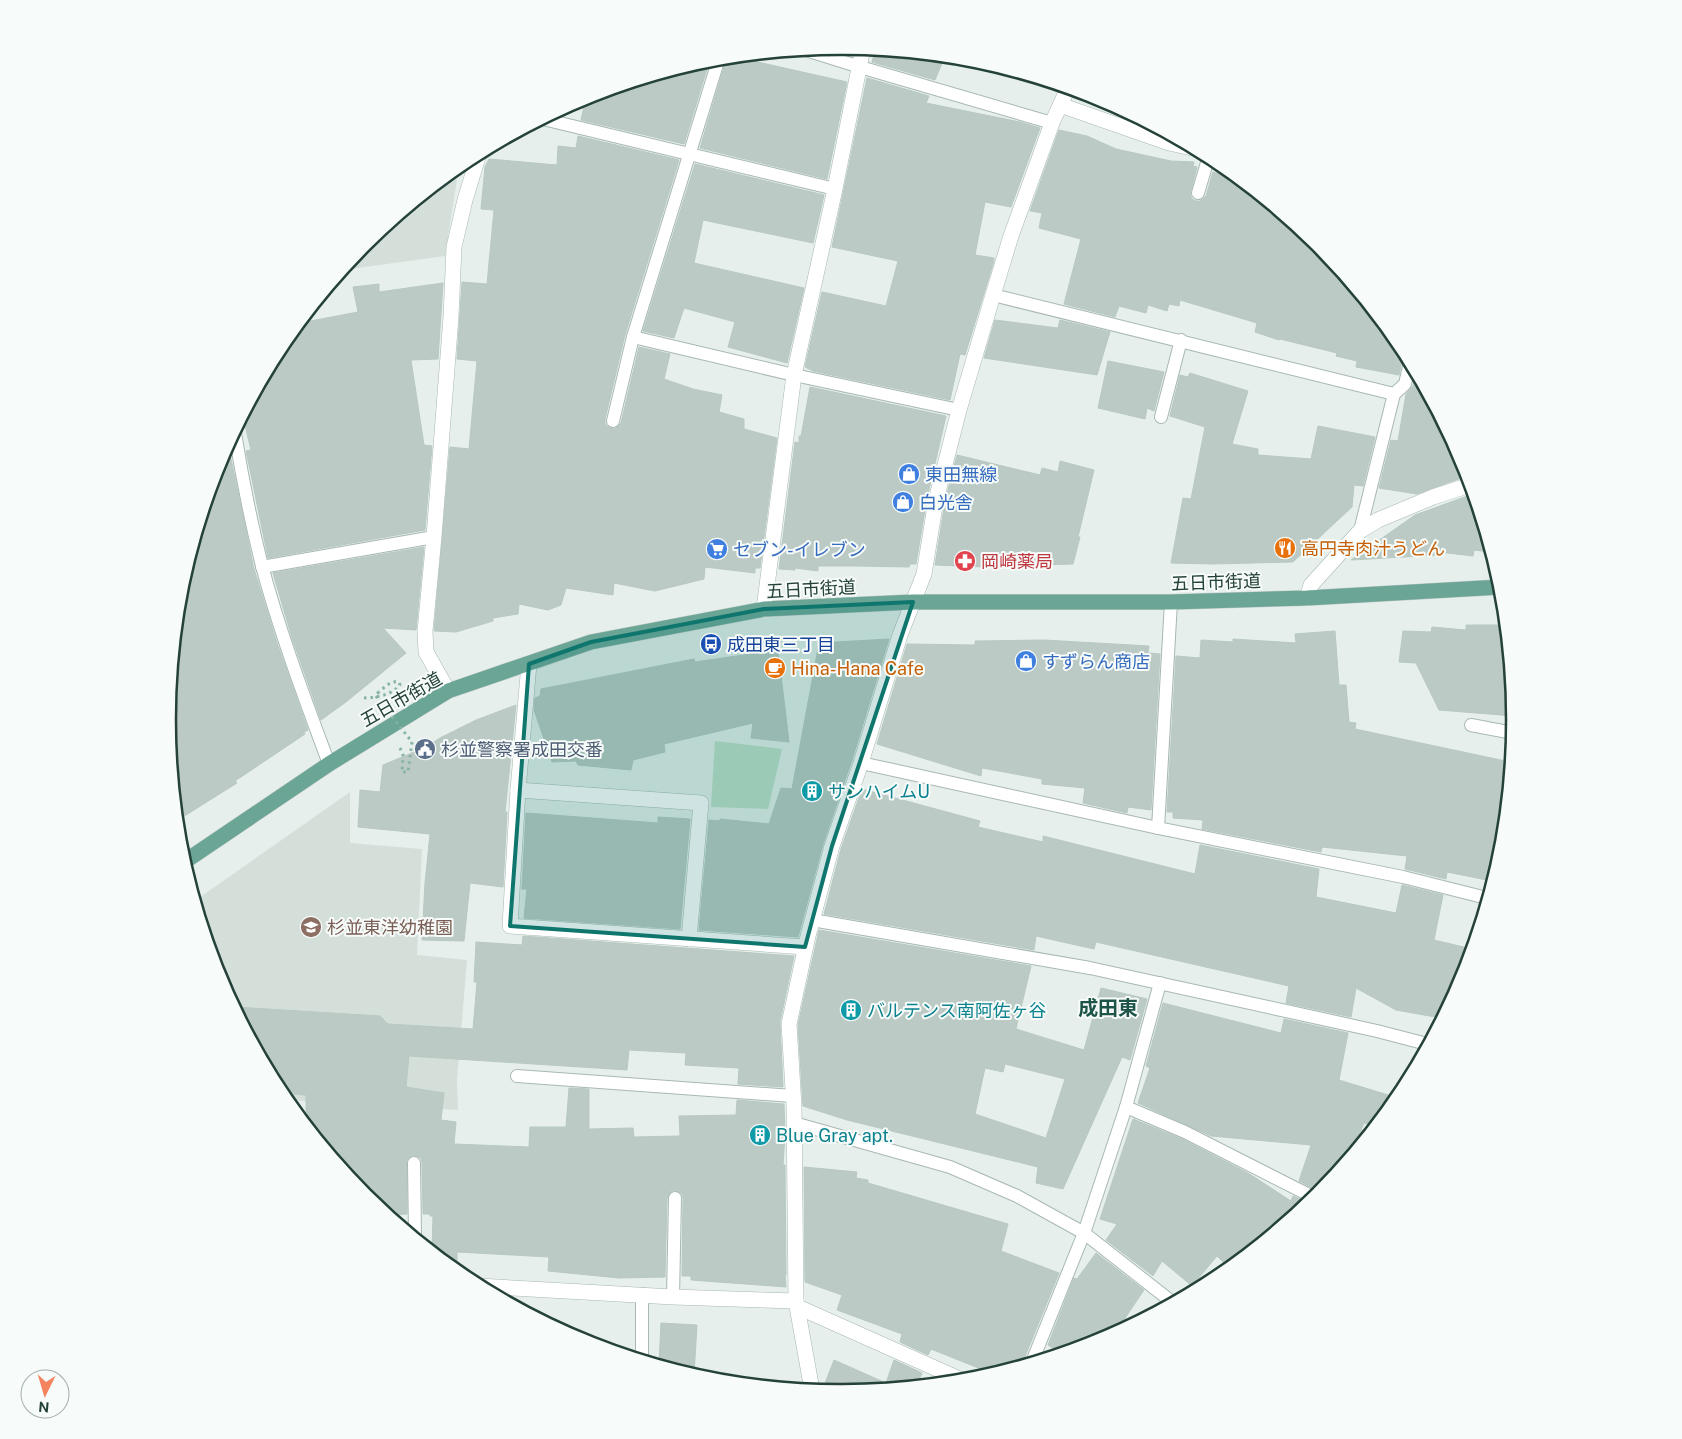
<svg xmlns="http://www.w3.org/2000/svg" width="1682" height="1439" viewBox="0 0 1682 1439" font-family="'Public Sans','Noto Sans JP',sans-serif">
  <rect width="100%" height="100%" fill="#e6efeb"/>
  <g fill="#d4dfda">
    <polygon points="459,166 445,256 343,270 365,243"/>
    <polygon points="350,792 350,843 422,849 417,955 467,960 457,1080 458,1110 287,1100 281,1093 219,977 196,900"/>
  </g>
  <polygon fill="#bfe0c8" points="715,741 782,749 768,809 711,807"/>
  <g fill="#bbcac4" stroke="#b8c9c2" fill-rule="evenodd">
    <polygon points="875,50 877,50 945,56 935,80 872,62"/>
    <polygon points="755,55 753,61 847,82 827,179 700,148 727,57"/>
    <polygon points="710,59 684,144 581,120 584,106 606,91"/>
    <polygon points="867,78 929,96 926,103 1020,122 1040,128 1011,207 985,202 975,255 994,258 994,261 965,355 960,354 950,400 813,371 805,367 822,292 886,306 898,261 832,247"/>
    <polygon points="1059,130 1087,136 1116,149 1171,161 1194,162 1193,166 1197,167 1190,194 1192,199 1196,201 1200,201 1206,196 1213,172 1242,182 1317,244 1401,346 1406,355 1402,360 1399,375 1356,367 1357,361 1336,356 1337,353 1280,339 1279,340 1255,332 1257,323 1180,300 1179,306 1169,304 1167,311 1148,305 1146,313 1119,306 1115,317 1064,304 1081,239 1039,228 1042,213 1030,211"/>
    <polygon points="578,136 679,160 625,335 605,419 605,424 608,427 615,429 621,423 639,347 670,354 664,379 693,389 722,395 719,412 744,419 744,429 777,438 760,568 755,568 755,573 705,567 704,579 655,591 614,583 613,595 566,588 561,605 548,610 519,604 518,614 493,618 493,621 456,632 434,631 450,447 469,449 477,361 457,359 462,282 487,284 494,210 481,209 485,167 489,159 557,165 558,146 576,148"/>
    <polygon points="695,164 824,195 813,243 703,220 694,263 804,288 787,363 728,347 735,322 684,308 674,338 643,331"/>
    <polygon points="443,283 438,359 411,360 424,445 432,446 425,530 268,558 249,465 246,451 251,450 243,417 281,345 300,323 358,312 353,287 379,284 379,292"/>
    <polygon points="995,320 1058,328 1060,320 1110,332 1097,375 984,358"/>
    <polygon points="1108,361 1164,372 1154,411 1147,408 1145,419 1098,408"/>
    <polygon points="1190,373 1248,391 1232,444 1258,449 1258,455 1311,459 1318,426 1375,437 1363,486 1354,485 1352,507 1293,562 1213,564 1171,563 1183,498 1191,499 1205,427 1170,416 1180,375 1188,377"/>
    <polygon points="1416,373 1463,462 1467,476 1417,494 1379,488 1391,440 1398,441 1406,394 1413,386"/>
    <polygon points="810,387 946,416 927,498 916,564 910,564 909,567 857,566 818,566 818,571 795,568 795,570 779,569 795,442 799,443 799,436 801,436"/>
    <polygon points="230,454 254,569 277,643 308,730 304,732 305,734 235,781 237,783 178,820 168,719 181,588 219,462 223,455"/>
    <polygon points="957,455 1040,475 1042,468 1058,472 1060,461 1094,470 1078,537 1080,537 1073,564 984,567 935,565 945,502"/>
    <polygon points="1473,494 1490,552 1474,550 1473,556 1439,552 1439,555 1351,560 1415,515"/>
    <polygon points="424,547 416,630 383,628 406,653 346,702 321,720 292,638 273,573"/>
    <polygon points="1466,625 1505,625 1514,716 1439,710 1416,663 1399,662 1403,631 1431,632 1432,627 1466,630"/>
    <polygon points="1335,631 1339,685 1346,685 1349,722 1356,723 1355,729 1510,762 1497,828 1503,830 1501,851 1492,881 1447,872 1446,879 1405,869 1407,856 1322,847 1321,852 1202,829 1203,820 1173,818 1173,812 1167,812 1176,656 1200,658 1201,640 1233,642 1233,639 1296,643 1295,634"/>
    <polygon points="889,639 852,760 823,844 798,937 699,930 709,820 720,821 720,819 769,824 781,788 792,789 819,643"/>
    <polygon points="1044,640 1149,646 1148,653 1160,654 1151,810 1128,807 1127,813 1083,803 1085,788 1042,784 1042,779 982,768 981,776 877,744 907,644 975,645 975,641"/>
    <polygon points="778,650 789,742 751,738 753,723 664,744 665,752 633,760 631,770 578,765 576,761 552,762 534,710 535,698 540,696 541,689 694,659 695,662"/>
    <polygon points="516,705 505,812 507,812 503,887 470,883 464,941 422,940 425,883 430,834 358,827 360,790 380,792 383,765 426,747 440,738 476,720"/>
    <polygon points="862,789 980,821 978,827 1043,842 1043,836 1195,874 1200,845 1319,869 1316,897 1396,913 1402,885 1443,895 1434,940 1472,949 1463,977 1441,1018 1396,1010 1356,988 1351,1017 1286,1003 1289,986 1096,942 1094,949 1036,936 1034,950 824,914 841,849"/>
    <polygon points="526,813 658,823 658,817 690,819 680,929 524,918 527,889 522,889"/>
    <path d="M819,930L1031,966L1016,1029L1084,1050L1101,988L1147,999L1130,1060L1122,1057L1063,1189L1036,1183L1038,1167L847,1120L803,1106L798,1025ZM1005,1064L1065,1079L1046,1138L975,1114L985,1068L1003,1072Z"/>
    <polygon points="523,936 794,956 780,1022 783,1087 738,1084 739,1068 685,1065 686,1053 629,1050 627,1070 409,1056 406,1087 444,1093 441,1120 456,1122 454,1144 529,1147 530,1127 566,1127 569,1088 589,1089 589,1129 633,1128 634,1137 680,1136 679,1116 736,1115 737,1100 784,1104 785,1135 783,1165 785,1165 786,1275 785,1275 786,1287 691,1280 691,1276 682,1276 683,1198 682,1194 676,1190 671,1191 667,1198 665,1277 619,1278 548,1271 549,1257 457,1252 457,1271 432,1250 433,1216 430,1216 430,1214 423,1214 422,1163 421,1158 413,1155 407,1159 407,1214 388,1215 365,1195 306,1124 306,1095 281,1093 235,1007 380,1016 388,1024 473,1029 477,982 474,982 476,942 522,945"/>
    <polygon points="1163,1003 1281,1033 1284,1019 1348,1033 1339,1080 1398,1098 1374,1126 1364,1123 1352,1152 1320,1192 1299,1181 1311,1145 1211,1136 1138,1103 1150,1068 1146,1066"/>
    <polygon points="1133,1119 1182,1139 1248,1173 1291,1201 1293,1196 1308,1203 1229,1268 1217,1256 1192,1286 1162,1261 1153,1276 1106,1240 1117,1224 1100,1219"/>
    <polygon points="804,1167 857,1172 856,1178 868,1180 868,1183 1008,1224 1001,1251 1059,1273 1024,1359 1024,1364 991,1373 931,1349 928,1355 900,1342 902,1334 837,1310 842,1295 805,1282"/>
    <polygon points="1096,1253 1144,1290 1115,1333 1098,1342 1060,1353 1048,1345 1074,1278 1077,1279"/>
    <polygon points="661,1323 697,1325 694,1375 659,1364"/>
    <polygon points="834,1360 886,1383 894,1360 922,1373 917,1385 841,1393 822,1391"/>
  </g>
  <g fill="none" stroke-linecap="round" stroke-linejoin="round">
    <g stroke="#a8b8b2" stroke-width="14">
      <g id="lane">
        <polyline points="806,50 860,67 1052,123"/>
        <polyline points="543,119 835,189"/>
        <polyline points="1198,193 1209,156"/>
        <polyline points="993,295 1394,394 1405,384 1410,362"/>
        <polyline points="633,337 794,375 959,410"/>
        <polyline points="1161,417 1181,340"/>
        <polyline points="613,421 633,337 719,58"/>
        <path d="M235,433C242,477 251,522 262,566C280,633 305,699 329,764"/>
        <polyline points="1360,531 1394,394"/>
        <polyline points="262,567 434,537"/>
        <polyline points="1471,725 1513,733"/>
        <polyline points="861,763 1158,828 1403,877 1487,898"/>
        <polyline points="1158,828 1171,602"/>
        <polyline points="812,920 1090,968 1377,1031 1427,1044"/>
        <polyline points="517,1076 793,1096"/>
        <polyline points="1126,1107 1185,1132 1315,1198"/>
        <polyline points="794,1123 950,1167 1017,1196 1084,1233 1172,1302"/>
        <polyline points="414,1163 415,1236"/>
        <polyline points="673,1297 675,1198"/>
        <polyline points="642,1359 642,1294"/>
        <polyline points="1032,1362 1084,1233 1126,1107 1160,983"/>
      </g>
    </g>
    <g stroke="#a8b8b2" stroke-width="16">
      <g id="street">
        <polyline points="1060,105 1169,143 1192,148"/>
        <polyline points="1307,598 1311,585 1360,531 1378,520 1433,497 1470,485"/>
        <polyline points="764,609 794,375 835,189 863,48"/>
        <polyline points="529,664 518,790 510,926 805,947"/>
        <polyline points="448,691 426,652 425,631 434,537 451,317 454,247 465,200 479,154 488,148"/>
        <polyline points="518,790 701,803 689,939"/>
        <polyline points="479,1286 673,1297 796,1301"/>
        <polyline points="798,1307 964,1381"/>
        <polyline points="812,1390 796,1301 794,1106 789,1024 808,936 832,846 861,763 900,635 924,574 936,500 959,410 993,295 1011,236 1052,123 1068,88"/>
      </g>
    </g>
    <g stroke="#c2cac8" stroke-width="16">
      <polyline id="primary" points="184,862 329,764 448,691 591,642 764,609 913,602 1171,602 1307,598 1501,587"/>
    </g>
    <g stroke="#86b3a5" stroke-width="3" stroke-dasharray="2.5 4" stroke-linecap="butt">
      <path d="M364,698C377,697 390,696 400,685L399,682C391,680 385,687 379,692"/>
      <polyline points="400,748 403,754 402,772 408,772 412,742"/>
    </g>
    <use href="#lane" stroke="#fff" stroke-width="12"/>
    <use href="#street" stroke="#fff" stroke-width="15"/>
    <use href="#primary" stroke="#6aa596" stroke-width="15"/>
    <polyline stroke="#86b3a5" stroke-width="3" stroke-dasharray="2.5 4" stroke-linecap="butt" points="379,692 375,695 412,742"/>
  </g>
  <path fill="#0f766e" fill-opacity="0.2" stroke="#0f766e" stroke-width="4" stroke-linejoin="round" d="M913,602L832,846L805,947L510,926L529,664L591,642L764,609Z"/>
  <defs>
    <g id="shop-disc" transform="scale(1.125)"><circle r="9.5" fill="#3f7fe0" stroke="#f7fbf9"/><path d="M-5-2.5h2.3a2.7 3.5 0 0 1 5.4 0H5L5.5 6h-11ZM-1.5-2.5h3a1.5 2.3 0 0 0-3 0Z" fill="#fff"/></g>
    <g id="restaurant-disc" transform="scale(1.125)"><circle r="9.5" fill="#e8710a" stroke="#f7fbf9"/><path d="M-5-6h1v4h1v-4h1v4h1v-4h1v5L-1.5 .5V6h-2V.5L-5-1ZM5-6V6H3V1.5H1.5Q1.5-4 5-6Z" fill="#fff"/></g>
    <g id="supermarket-disc" transform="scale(1.125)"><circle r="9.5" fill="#3f7fe0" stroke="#f7fbf9"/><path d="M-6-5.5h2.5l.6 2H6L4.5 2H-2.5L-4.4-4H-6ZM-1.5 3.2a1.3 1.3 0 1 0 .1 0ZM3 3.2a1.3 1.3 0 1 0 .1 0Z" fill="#fff"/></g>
    <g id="pharmacy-disc" transform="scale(1.125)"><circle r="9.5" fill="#e0444e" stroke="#f7fbf9"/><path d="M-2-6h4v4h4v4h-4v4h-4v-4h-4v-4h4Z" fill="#fff"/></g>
    <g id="bus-disc" transform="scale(1.125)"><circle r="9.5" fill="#1a4fb4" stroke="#f7fbf9"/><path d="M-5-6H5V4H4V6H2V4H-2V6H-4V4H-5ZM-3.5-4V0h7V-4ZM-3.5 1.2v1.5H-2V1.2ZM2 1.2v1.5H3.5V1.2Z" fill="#fff"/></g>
    <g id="cafe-disc" transform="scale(1.125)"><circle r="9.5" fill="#e8710a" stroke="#f7fbf9"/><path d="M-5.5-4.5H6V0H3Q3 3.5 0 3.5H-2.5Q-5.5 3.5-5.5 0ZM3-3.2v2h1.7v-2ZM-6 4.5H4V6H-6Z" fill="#fff"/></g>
    <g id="civic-disc" transform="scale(1.125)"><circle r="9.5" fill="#5c6f8a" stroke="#f7fbf9"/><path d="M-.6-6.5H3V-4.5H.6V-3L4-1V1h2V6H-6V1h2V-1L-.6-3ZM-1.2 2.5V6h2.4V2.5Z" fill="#fff"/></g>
    <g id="building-disc" transform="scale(1.125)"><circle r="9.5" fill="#0f9aa8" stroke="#f7fbf9"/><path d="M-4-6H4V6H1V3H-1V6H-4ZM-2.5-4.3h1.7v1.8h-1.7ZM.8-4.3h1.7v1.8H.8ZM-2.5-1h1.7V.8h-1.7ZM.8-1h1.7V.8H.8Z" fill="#fff"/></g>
    <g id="school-disc" transform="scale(1.125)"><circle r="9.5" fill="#8d6e63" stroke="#f7fbf9"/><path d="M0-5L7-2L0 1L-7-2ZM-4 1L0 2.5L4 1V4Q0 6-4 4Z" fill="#fff"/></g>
  </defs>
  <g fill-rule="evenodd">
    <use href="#shop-disc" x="909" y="474"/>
    <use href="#shop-disc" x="903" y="502"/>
    <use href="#restaurant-disc" x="1285" y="548"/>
    <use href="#supermarket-disc" x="717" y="549"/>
    <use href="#pharmacy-disc" x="965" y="561"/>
    <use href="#bus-disc" x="711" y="644"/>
    <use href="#shop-disc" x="1026" y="661"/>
    <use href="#cafe-disc" x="775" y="668"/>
    <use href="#civic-disc" x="425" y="749"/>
    <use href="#building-disc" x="812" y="791"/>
    <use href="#school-disc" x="311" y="927"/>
    <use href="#building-disc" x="851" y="1010"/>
    <use href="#building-disc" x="760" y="1135"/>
  </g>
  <g text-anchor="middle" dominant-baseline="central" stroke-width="4" stroke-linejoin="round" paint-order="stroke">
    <g font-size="18" fill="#366cbe" stroke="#f7fbf9" text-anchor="start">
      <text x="925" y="474">東田無線</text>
      <text x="919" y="502">白光舎</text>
      <text x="733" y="549">セブン-イレブン</text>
      <text x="1042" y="661">すずらん商店</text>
    </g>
    <g font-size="18" fill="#c56008" stroke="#f7fbf9" text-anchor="start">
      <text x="1301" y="548">高円寺肉汁うどん</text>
      <text x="791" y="668">Hina-Hana Cafe</text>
    </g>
    <g font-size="18" fill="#be3a42" stroke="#f7fbf9" text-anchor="start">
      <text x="981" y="561">岡崎薬局</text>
    </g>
    <g font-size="18" fill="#24423a" stroke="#f7fbf9">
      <text transform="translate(1216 582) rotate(-2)">五日市街道</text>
      <text transform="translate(811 589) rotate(-3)">五日市街道</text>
      <text transform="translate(401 699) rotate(-30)">五日市街道</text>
    </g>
    <g font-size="18" fill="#164399" stroke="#f7fbf9" text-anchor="start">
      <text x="727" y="644">成田東三丁目</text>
    </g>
    <g font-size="18" fill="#4e5e75" stroke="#f7fbf9" text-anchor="start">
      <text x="441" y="749">杉並警察署成田交番</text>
    </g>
    <g font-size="18" fill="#0d838f" stroke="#f7fbf9" text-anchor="start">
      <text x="828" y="791">サンハイムU</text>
      <text x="867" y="1010">バルテンス南阿佐ヶ谷</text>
      <text x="776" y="1135">Blue Gray apt.</text>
    </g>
    <g font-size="18" fill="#785e54" stroke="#f7fbf9" text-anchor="start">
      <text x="327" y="927">杉並東洋幼稚園</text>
    </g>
    <g font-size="20" font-weight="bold" fill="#1f5548" stroke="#f7fbf9">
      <text x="1108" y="1008">成田東</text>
    </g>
  </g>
  <path d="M0 0H1682V1439H0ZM840 55H842A664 664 0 0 1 1506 719V720A664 664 0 0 1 842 1384H840A664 664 0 0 1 176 720V719A664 664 0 0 1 840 55Z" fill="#f7fbf9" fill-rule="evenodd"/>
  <path fill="none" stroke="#24423a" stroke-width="2.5" d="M840 55H842A664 664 0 0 1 1506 719V720A664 664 0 0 1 842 1384H840A664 664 0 0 1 176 720V719A664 664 0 0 1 840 55Z"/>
  <g transform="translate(45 1394) rotate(185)"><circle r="24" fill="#f7fbf9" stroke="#a3b1ad"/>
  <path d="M0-4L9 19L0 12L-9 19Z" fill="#f4845f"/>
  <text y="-8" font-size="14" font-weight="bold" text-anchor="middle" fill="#24423a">N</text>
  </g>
</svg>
